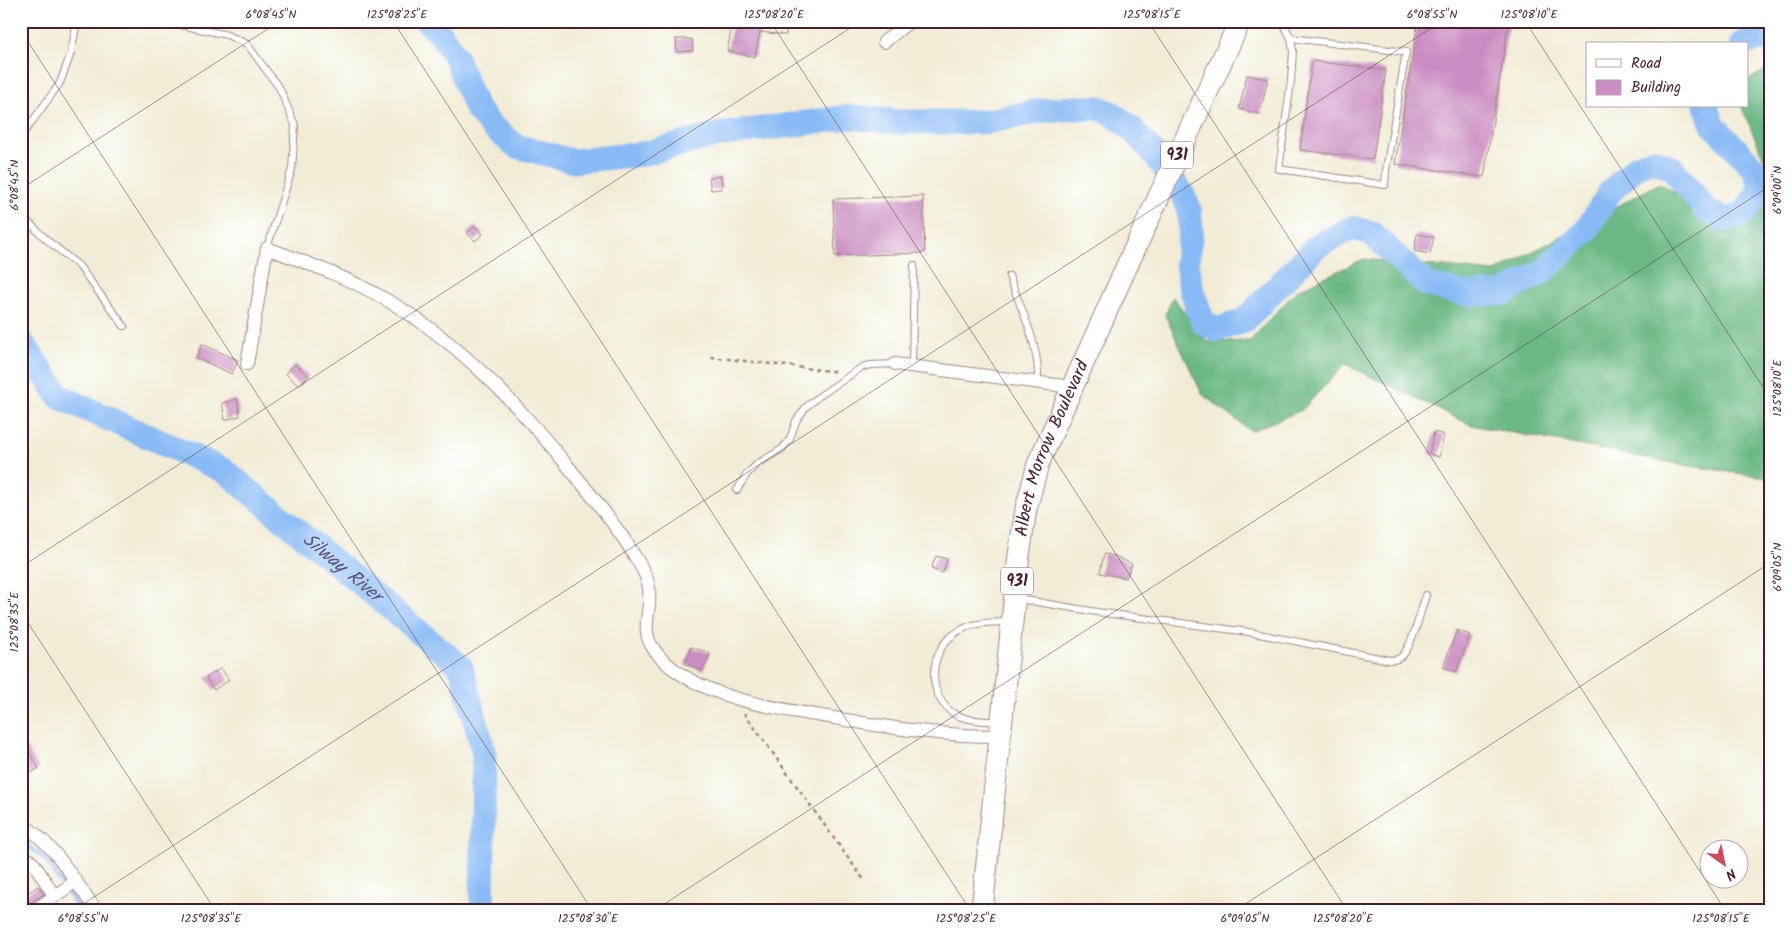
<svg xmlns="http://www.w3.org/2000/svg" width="1791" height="931" viewBox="0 0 1791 931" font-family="Kalam,sans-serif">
  <rect width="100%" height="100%" fill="#fff"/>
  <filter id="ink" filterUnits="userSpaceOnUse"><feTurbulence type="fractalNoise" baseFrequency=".02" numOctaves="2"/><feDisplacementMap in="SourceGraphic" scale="10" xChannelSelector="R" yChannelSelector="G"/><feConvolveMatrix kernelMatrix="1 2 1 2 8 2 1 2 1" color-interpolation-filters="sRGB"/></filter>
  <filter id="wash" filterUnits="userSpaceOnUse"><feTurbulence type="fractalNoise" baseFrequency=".0096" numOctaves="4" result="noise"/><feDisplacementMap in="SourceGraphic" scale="20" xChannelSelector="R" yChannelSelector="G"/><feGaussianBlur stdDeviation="1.12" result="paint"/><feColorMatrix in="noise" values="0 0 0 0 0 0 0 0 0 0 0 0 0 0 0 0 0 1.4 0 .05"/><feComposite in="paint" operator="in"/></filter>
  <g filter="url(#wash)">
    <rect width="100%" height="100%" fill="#f2ecd6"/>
    <g fill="#6bb984" stroke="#5a6c58">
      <polygon points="1770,67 1770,172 1741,106 1747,106 1747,81"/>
      <polygon points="1660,183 1737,231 1770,197 1770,478 1678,464 1471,425 1345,364 1302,410 1251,431 1202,394 1165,315 1173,297 1207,342 1250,341 1297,290 1364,259 1495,272"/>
    </g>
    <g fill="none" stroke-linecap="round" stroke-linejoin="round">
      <polyline stroke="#88baf5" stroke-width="4.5" points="21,841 44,858 80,910"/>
      <g stroke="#88baf5" stroke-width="25">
        <polyline points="427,21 441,35 455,56 476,108 491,126 516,146 573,161 642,154 717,135 850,117 901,122 985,122 1040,111 1077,108 1099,108 1113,114 1132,129 1155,155 1182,193 1189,208 1191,230 1187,263 1191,288 1203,322 1216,330 1244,321 1317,246 1352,228 1371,233 1426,284 1463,294 1504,293 1545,270 1586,231 1610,192 1637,166 1654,160 1672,168 1707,211 1726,220 1744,214 1761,188 1755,169 1713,125 1706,106"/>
        <polyline points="1742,44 1758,39 1770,39"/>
        <path id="s1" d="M21,341L60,397L225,471L461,667L484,753L482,910"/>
      </g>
    </g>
    <g id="blocks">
      <g fill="#ca8dc1">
        <polygon points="733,21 770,21 787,23 786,35 760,32 755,57 727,51"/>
        <polygon points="1418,21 1442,21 1458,24 1459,21 1509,21 1484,177 1395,164"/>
        <polygon points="676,39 692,39 693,51 677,52"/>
        <polygon points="1312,61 1386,70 1373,159 1300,150"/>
        <polygon points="1247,75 1268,79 1260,114 1239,109"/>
        <polygon points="721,176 722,189 711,190 709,178"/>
        <polygon points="923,196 925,253 835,256 833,199"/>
        <polygon points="475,226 483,234 475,241 467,233"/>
        <polygon points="1417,234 1434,237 1430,254 1414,251"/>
        <polygon points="202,344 238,360 232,374 196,358"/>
        <polygon points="295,364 309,376 299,386 286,374"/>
        <polygon points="237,399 240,416 225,420 222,403"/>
        <polygon points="1434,432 1444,435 1439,457 1429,454"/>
        <polygon points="1104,554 1115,556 1132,564 1126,578 1100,573"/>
        <polygon points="936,556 947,559 943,573 931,569"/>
        <polygon points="1457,630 1470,635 1456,672 1443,667"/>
        <polygon points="691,647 710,653 703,671 685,664"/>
        <polygon points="221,668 229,680 214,690 206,678"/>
        <polygon points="21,740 39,768 21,779"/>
        <polygon points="38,886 44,894 30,903 27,908 21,898"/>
      </g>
    </g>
  </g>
  <g filter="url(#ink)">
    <use href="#blocks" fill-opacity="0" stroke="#9e8680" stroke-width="1"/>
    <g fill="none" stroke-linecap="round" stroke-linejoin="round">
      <g stroke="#9e8680" stroke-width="8">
        <g id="service">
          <polyline points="163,21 227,35 247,44 280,89 295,125 292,169 267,248"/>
          <polyline points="1280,21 1284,25 1291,38 1293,51 1291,81 1279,169 1385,185 1386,170 1406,52 1291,38"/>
          <polyline points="21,137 60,83 71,53 77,21"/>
          <polyline points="21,215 47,240 79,266 124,326"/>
          <path d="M1009,276C1022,311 1040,346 1038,383"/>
          <polyline points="912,366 914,265"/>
          <polyline points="737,490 747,474 757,464 782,449 790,439 796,421 806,407 818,397 862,367 871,365 895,364"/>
          <path d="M1019,599L1097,612L1249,632L1389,660C1394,660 1399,660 1403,655C1413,644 1421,610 1426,595"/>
          <path d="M997,722C982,720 961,721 949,710C927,691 930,652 953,635C969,622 989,622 1008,622"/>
        </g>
      </g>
      <g stroke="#9e8680" stroke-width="14">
        <g id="minor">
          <polyline points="884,42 910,21"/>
          <path d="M247,364L267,248C307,263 347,277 385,299C459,341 518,405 571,470C592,496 614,522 631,550C638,562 648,575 649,589C652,618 636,631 660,657C700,699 779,709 834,718C890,728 943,736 1000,736"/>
          <polyline points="895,364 1072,387"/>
          <path d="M21,823C57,847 71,876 96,910"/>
          <polyline points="21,853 34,864 54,895"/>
          <polyline points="35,910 76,881"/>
        </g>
      </g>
      <g stroke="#9e8680" stroke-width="23">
        <g id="trunk">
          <path id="s2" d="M982,910L1019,555L1026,509L1038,464L1125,270L1240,21"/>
        </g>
      </g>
      <g stroke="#9e8680" stroke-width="2.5" stroke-dasharray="4 4" stroke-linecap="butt">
        <polyline points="711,357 838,372"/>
        <polyline points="744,713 864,880"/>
      </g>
      <use href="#service" stroke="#fff" stroke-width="6"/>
      <use href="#minor" stroke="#fff" stroke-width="12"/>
      <use href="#trunk" stroke="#fff" stroke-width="21"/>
    </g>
  </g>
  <path fill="none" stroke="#4a1f2b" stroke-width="1" stroke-opacity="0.45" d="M393,21L970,910M770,21L1347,910M1148,21L1725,910M1525,21L1770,398M21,31L592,910M21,189L280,21M21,567L861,21M21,612L215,910M74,910L1442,21M655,910L1770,186M1236,910L1770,563"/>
  <g text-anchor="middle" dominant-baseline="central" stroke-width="4" stroke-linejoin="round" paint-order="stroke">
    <g fill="#fff" stroke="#80626b" stroke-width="1">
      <rect x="1161" y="141.5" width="32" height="27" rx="4"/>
      <rect x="1001" y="567.5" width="32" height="27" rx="4"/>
    </g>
    <g font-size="16" font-weight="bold" fill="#4a1f2b">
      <text x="1177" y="155">931</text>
      <text x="1017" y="581">931</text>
    </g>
    <g font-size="18" fill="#4a1f2b" stroke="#fff">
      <text stroke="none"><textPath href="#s2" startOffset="469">Albert Morrow Boulevard</textPath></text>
    </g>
    <g font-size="19" font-style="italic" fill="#605572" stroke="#fff">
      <text stroke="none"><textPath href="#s1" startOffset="401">Silway River</textPath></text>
    </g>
  </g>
  <rect width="1791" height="931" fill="none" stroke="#fff" stroke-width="55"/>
  <rect x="1586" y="42" width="162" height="65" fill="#ffffff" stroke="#b7a5aa"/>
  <rect x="1596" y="59" width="25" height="8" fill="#ffffff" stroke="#b7a5aa"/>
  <text x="1631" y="68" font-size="15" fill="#4a1f2b">Road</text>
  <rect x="1596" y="80" width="25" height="15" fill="#ca8dc1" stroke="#b7a5aa"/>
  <text x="1631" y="92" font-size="15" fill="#4a1f2b">Building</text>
  <g transform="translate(1724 864) rotate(147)"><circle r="24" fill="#ffffff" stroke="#b7a5aa"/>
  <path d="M0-4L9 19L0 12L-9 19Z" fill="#d1495b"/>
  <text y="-8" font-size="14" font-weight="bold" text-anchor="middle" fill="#4a1f2b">N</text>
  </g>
  <rect x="28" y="28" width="1736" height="876" fill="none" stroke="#4a1f2b" stroke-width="2"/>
  <g font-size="12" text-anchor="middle" fill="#4a1f2b">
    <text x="271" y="18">6°08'45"N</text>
    <text x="397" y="18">125°08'25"E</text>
    <text x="774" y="18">125°08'20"E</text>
    <text x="1152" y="18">125°08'15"E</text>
    <text x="1432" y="18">6°08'55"N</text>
    <text x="1529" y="18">125°08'10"E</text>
    <text transform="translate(14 185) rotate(-90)" y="4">6°08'45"N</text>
    <text transform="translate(1777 190) rotate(-90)" y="4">6°09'00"N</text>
    <text transform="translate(1777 388) rotate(-90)" y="4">125°08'10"E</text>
    <text transform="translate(1777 567) rotate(-90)" y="4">6°09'05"N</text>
    <text transform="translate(14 622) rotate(-90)" y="4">125°08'35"E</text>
    <text x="83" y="922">6°08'55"N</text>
    <text x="211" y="922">125°08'35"E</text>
    <text x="588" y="922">125°08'30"E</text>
    <text x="966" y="922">125°08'25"E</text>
    <text x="1245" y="922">6°09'05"N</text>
    <text x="1343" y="922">125°08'20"E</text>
    <text x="1721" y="922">125°08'15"E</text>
  </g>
</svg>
